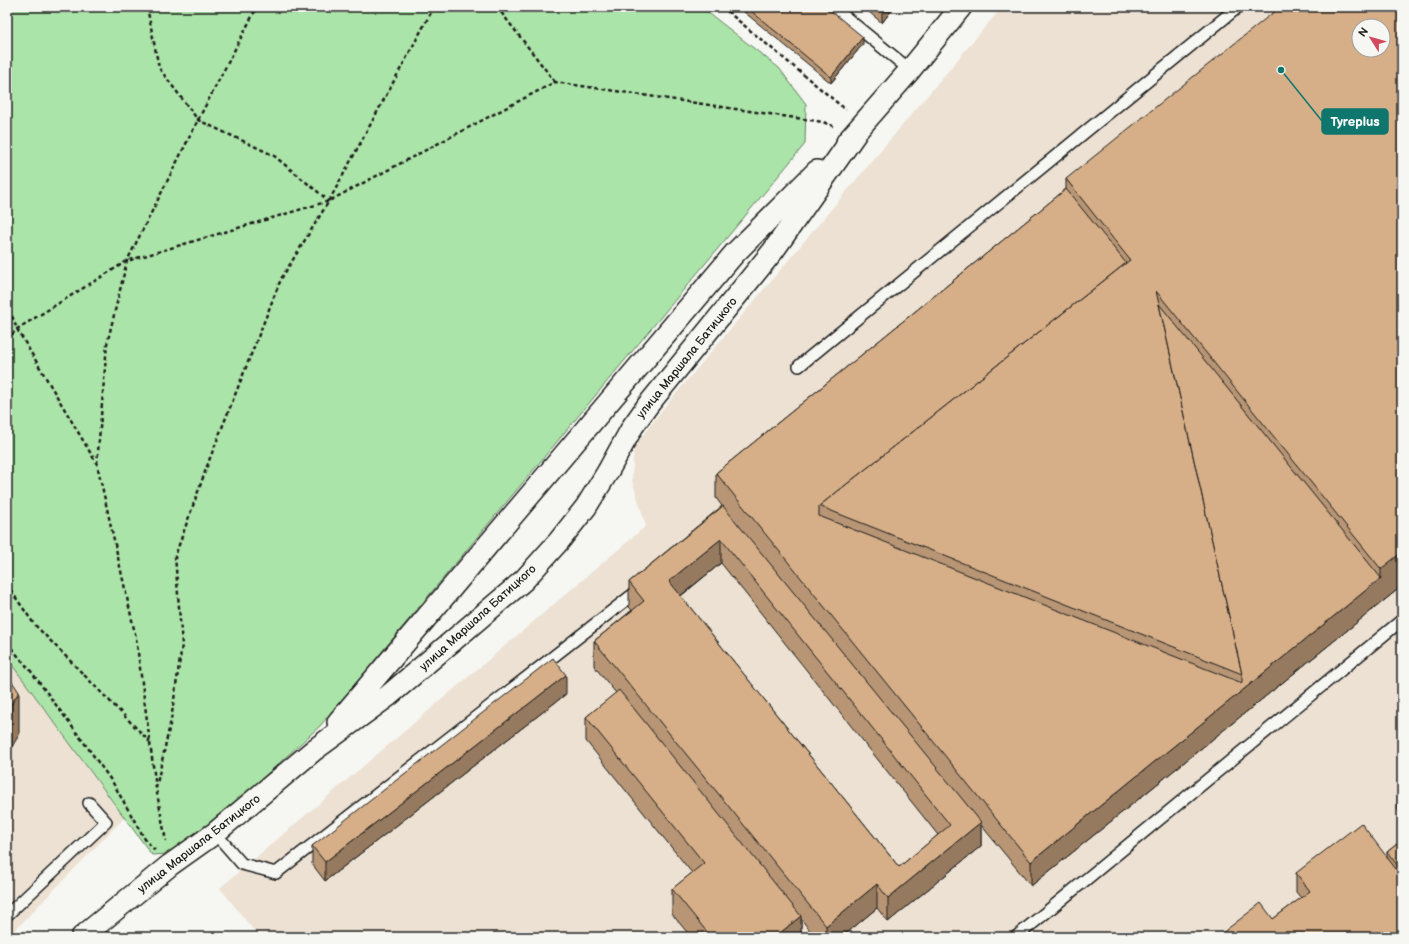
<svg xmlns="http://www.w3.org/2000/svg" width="1409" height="944" viewBox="0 0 1409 944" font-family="'Balsamiq Sans',sans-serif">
  <rect width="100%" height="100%" fill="#f6f6f2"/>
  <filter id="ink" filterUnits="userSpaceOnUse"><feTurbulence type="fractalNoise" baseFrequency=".025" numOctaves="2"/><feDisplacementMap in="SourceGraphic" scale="8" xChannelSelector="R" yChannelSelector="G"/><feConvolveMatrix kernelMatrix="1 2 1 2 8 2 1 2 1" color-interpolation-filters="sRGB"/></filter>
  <g filter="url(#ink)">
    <g fill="#ece1d2" fill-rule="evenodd">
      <path d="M1002,7H1402V937H259L220,888L646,526L632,480L634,447L663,409ZM1359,26H1383V50H1359Z"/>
      <polygon points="7,658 124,818 8,937 7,937"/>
    </g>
    <polygon fill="#abe4a8" stroke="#648062" points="7,7 701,7 779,68 806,104 805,144 320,726 180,853 152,855 7,658"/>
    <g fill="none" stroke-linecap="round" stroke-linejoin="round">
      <g stroke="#1c1c1c" stroke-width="14">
        <g id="service">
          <polyline points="833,7 910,70"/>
          <polyline points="799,366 1238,7"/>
          <polyline points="215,833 242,864 276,873 640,589"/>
          <polyline points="7,915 106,822 89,803"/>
          <polyline points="1016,937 1402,620"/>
        </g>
      </g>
      <g stroke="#1c1c1c" stroke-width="24">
        <g id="minor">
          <polyline points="847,142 910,70 961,7"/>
          <polyline points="338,722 734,254 817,171"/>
          <polyline points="82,937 170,865 215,833 314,750 388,696 524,580 559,541 586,507 607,473 633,426 648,405 773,251 856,133"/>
        </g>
      </g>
      <g stroke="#1c1c1c" stroke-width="2.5" stroke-dasharray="4 3" stroke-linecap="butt">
        <polyline points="147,7 159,68 198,120 273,155 329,201"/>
        <polyline points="497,7 555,82"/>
        <polyline points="722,7 846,110"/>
        <polyline points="7,303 17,329 97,464 136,638 156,788 166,841"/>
        <polyline points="7,340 17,329 127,261 329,201 555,82 823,122 833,126"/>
        <polyline points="97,464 107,344 127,261 198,120 257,7"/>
        <polyline points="7,585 34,624 150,742"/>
        <polyline points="7,643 30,670 88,748 113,783 146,841 155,850"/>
        <polyline points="156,788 171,720 182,645 175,556 210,458 281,279 329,201 434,7"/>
      </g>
      <use href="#service" stroke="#f6f6f2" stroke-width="11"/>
      <use href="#minor" stroke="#f6f6f2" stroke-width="21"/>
    </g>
    <g fill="#b89675" stroke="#1c1c1c" fill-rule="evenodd">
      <polygon points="738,7 826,7 863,44 831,83"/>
      <polygon points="863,7 894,7 882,23"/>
      <path d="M1066,179L1402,586L1031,886L981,825V846L888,922L877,908L842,937H815L801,919V937H691L672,914V889L692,873L586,741V717L616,693L594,666V641L632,610L629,607V582L722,506L716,498V473L1066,189ZM721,563L938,835L899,867L681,596Z"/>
      <polygon points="566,694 325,881 312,864 312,846"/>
      <polygon points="1402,782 1402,814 1398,810 1398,785"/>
      <polygon points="1402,840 1402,937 1273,919 1301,898 1296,892 1296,873 1387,858 1387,852"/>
    </g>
    <g fill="#967a5f" stroke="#1c1c1c">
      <polygon points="884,7 894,7 882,23 882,10"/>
      <polygon points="863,37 863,44 831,83 831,77"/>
      <polygon points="721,539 721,563 669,605 669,581"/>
      <polygon points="1402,552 1402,586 1031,886 1031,862 1381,578 1381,569"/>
      <polygon points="566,675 566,694 325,881 325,862"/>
      <polygon points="19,692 19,735 7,755 7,711"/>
      <polygon points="981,822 981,846 888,922 888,898"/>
      <polygon points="877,884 877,908 842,937 826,937 826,926"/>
      <polygon points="801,916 801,937 775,937"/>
    </g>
    <g fill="#d6af88" stroke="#1c1c1c" fill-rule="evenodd">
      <polygon points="746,7 826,7 863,37 831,77"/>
      <polygon points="879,7 884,7 882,10"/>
      <path d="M1280,7H1402V552L1381,569L1156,291L1242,674L819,506L1130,260L1066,179ZM1359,26H1383V50H1359Z"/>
      <polygon points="1066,189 1126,263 819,506 819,516 1242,683 1242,674 1159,304 1381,578 1031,862 716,473"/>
      <path d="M723,506L981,822L888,898L877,884L826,926L594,641L644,601L629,582ZM721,539L950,825L899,867L669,581Z"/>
      <polygon points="553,658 566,675 325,862 312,846"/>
      <polygon points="7,674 19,692 7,711"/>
      <polygon points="619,690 801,916 775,937 711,937 672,889 704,863 586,717"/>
      <polygon points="1402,782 1402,790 1398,785"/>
      <polygon points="1361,823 1402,877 1402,937 1217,937 1261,903 1273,919 1310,891 1296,873"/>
      <polygon points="1402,840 1402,871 1387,852"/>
    </g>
  </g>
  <g text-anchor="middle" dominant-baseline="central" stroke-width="3" stroke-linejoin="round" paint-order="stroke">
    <g font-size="12" fill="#1c1c1c" stroke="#f6f6f2">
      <text transform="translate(687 358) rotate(-51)">улица Маршала Батицкого</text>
      <text transform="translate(478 618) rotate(-42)">улица Маршала Батицкого</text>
      <text transform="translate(199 844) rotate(-38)">улица Маршала Батицкого</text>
    </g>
  </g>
  <path fill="none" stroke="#0f766e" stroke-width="1.5" d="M1281 70L1322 121"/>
  <circle fill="#0f766e" stroke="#f6f6f2" stroke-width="1.5" cx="1281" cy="70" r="4"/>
  <rect fill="#0f766e" stroke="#0f766e" stroke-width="1.5" x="1322" y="109" width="66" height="25" rx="4"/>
  <g font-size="13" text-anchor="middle" font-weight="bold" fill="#fff">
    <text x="1355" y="126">Tyreplus</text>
  </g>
  <rect width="1409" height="944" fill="none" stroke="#f6f6f2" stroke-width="24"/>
  <rect x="12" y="12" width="1385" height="920" fill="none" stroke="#1c1c1c" stroke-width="1.5" filter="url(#ink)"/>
  <g transform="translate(1371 38) rotate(307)"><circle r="19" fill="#f6f6f2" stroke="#9f9f9c"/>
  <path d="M0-3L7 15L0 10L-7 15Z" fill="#d1495b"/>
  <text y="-6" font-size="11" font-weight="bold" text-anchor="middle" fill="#1c1c1c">N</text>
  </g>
</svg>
